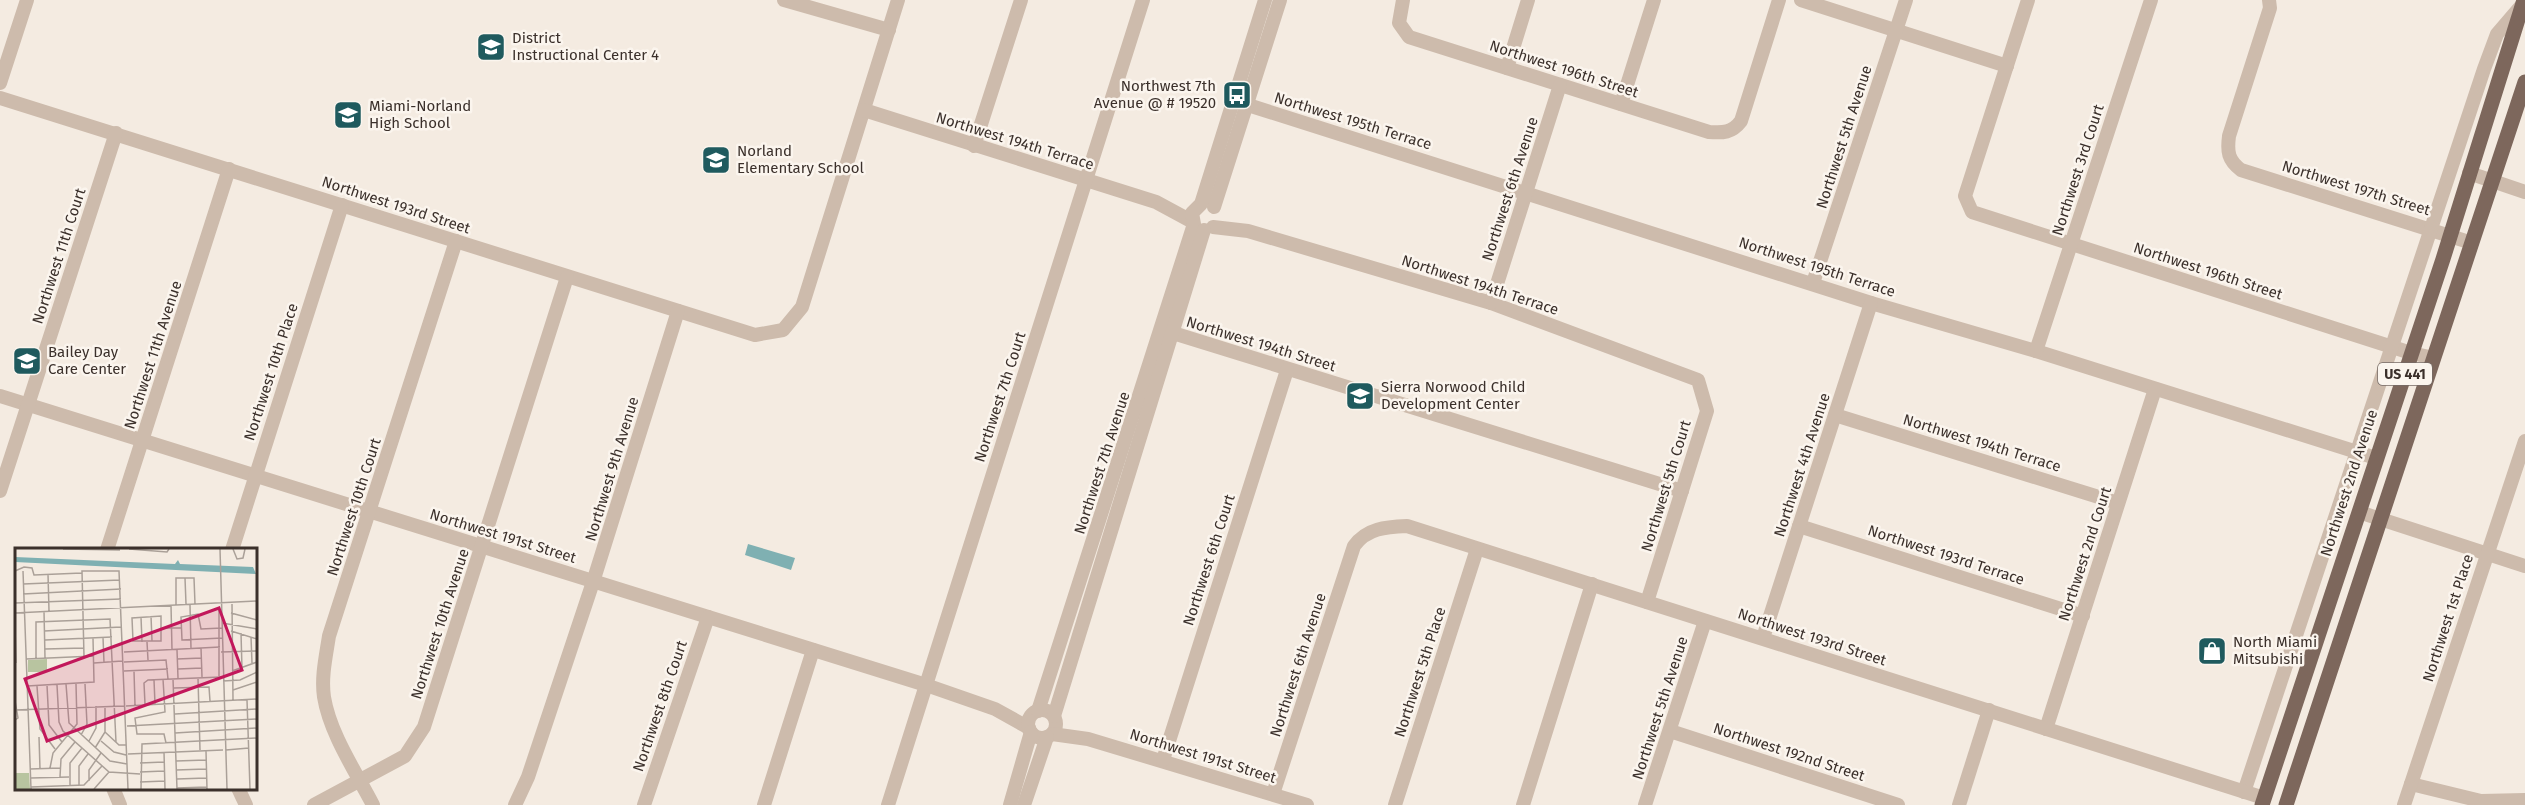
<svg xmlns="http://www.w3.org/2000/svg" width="2525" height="805" viewBox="0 0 2525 805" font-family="'Fira Sans',sans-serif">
  <rect width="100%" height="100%" fill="#f4ebe1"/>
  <polygon fill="#7fb0b2" points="748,544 795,558 791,570 745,555"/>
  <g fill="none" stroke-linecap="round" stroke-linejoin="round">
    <g stroke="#cdbbac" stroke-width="14">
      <polyline points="784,0 889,30"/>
      <path d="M1403,0L1399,23L1409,37L1709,132C1723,133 1732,133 1741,121L1779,0"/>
      <polyline points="1801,0 2007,66"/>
      <polyline points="2028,0 1965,196 1972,212 2411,353 2434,358"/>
      <path d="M2269,0L2270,8L2229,136C2227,152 2228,160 2241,170L2472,243"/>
      <polyline points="1507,68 1528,0"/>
      <polyline points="0,83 27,0"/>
      <polyline points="0,98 755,335 783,330 802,307 898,0"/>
      <polyline points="1621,104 1654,0"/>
      <polyline points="1248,105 1871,303 2036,351 2376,458"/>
      <polyline points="864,110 1156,202 1193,222"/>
      <polyline points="974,146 1021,0"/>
      <polyline points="2469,173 2525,192"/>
      <polyline points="1214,207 1280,0"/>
      <polyline points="1213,227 1248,231 1491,303 1698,380 1707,411 1647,602"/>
      <polyline points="1813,283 1906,0"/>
      <polyline points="1491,303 1560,85"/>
      <polyline points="1173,333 1682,491"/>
      <polyline points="2036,351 2151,0"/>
      <polyline points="0,396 926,685 995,709 1029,728"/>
      <polyline points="1835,415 2118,503"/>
      <polyline points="0,491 116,133"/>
      <polyline points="2359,512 2525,566"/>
      <polyline points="1799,526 2083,616"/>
      <polyline points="107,550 229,169"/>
      <polyline points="232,550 342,205"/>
      <polyline points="1763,638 1871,303"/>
      <circle cx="1042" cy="724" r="14"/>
      <polyline points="1038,711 1194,224 1192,213 1201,204 1265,0"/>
      <polyline points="1054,716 1204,230"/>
      <polyline points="2046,729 2155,389"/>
      <polyline points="1670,731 1898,805"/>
      <polyline points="1052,734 1088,739 1307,805"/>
      <polyline points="1163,760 1287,370"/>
      <polyline points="2411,784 2481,801 2525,800"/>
      <polyline points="113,788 120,805"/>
      <polyline points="238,788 246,805"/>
      <polyline points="2244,792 2484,69 2497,34 2521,6"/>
      <path d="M1273,794L1354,546C1367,528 1386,527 1407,526L2264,798"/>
      <polyline points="314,805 405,756 424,727 567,277"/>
      <path d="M373,805C356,772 330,734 324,697C321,677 326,656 329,636L456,241"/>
      <polyline points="515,805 528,777 593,582 678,311"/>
      <polyline points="644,805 708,617"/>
      <polyline points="764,805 813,650"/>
      <polyline points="888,805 1143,0"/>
      <polyline points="1010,805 1031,732"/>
      <polyline points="1024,805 1047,737"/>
      <polyline points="1395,805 1477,549"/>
      <polyline points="1523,805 1592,584"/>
      <polyline points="1645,805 1705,621"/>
      <polyline points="1959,805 1989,710"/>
      <polyline points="2404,805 2525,441"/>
    </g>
    <g stroke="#7d675c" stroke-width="15">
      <polyline points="2262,805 2443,259 2524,0"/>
      <polyline points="2286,805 2525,82"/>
    </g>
  </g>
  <defs>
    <g id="school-square" transform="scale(1.5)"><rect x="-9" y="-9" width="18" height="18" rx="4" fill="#1f5a5e" stroke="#fbf5ee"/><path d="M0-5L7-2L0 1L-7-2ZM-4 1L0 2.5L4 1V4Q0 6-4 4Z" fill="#fff"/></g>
    <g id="bus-square" transform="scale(1.5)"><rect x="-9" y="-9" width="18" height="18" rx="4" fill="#1f5a5e" stroke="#fbf5ee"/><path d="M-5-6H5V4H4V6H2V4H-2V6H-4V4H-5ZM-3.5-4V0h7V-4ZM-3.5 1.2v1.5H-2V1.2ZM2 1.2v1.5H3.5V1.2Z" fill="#fff"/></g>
    <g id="shop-square" transform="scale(1.5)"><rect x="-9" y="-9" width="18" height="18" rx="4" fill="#1f5a5e" stroke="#fbf5ee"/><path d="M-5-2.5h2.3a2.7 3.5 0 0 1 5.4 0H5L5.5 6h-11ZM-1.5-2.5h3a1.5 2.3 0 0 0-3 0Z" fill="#fff"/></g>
  </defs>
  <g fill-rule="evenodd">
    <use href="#school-square" x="491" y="47"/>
    <use href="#bus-square" x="1237" y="95"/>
    <use href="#school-square" x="348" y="115"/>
    <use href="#school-square" x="716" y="160"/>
    <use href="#school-square" x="27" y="361"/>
    <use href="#school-square" x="1360" y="396"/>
    <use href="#shop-square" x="2212" y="651"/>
  </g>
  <g text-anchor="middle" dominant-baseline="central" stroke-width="5" stroke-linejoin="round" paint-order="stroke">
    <rect fill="#fbf5ee" stroke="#756b66" stroke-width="1.5" x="2378" y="363" width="54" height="22" rx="4.5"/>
    <g font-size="14" font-weight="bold" fill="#3b302b">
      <text x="2405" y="374">US 441</text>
    </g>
    <g font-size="15" fill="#3b302b" stroke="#fbf5ee" text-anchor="start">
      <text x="512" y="38">District<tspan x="512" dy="17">Instructional Center 4</tspan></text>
      <text x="1216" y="86" text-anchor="end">Northwest 7th<tspan x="1216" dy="17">Avenue @ # 19520</tspan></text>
      <text x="369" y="106">Miami-Norland<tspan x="369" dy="17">High School</tspan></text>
      <text x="737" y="151">Norland<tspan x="737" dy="17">Elementary School</tspan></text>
      <text x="48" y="352">Bailey Day<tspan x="48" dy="17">Care Center</tspan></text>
      <text x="1381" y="387">Sierra Norwood Child<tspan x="1381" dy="17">Development Center</tspan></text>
      <text x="2233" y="642">North Miami<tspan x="2233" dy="17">Mitsubishi</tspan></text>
    </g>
    <g font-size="15" fill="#3b302b" stroke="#fbf5ee">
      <text transform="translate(1564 69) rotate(18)">Northwest 196th Street</text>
      <text transform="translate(1353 121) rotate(17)">Northwest 195th Terrace</text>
      <text transform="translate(1844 137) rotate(-72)">Northwest 5th Avenue</text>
      <text transform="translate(1015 141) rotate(17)">Northwest 194th Terrace</text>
      <text transform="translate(2078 170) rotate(-72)">Northwest 3rd Court</text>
      <text transform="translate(2356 188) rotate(17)">Northwest 197th Street</text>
      <text transform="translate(1510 189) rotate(-72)">Northwest 6th Avenue</text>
      <text transform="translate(396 205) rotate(18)">Northwest 193rd Street</text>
      <text transform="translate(59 256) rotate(-72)">Northwest 11th Court</text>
      <text transform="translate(1817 267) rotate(18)">Northwest 195th Terrace</text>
      <text transform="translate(2208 271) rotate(18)">Northwest 196th Street</text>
      <text transform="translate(1480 285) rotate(18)">Northwest 194th Terrace</text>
      <text transform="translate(1261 344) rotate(17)">Northwest 194th Street</text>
      <text transform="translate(153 355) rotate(-72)">Northwest 11th Avenue</text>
      <text transform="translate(271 372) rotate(-72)">Northwest 10th Place</text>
      <text transform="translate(1000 397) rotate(-72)">Northwest 7th Court</text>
      <text transform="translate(1982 443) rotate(17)">Northwest 194th Terrace</text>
      <text transform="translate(1102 463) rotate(-72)">Northwest 7th Avenue</text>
      <text transform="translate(1802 465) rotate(-72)">Northwest 4th Avenue</text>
      <text transform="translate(612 469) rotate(-73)">Northwest 9th Avenue</text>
      <text transform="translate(2349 483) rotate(-72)">Northwest 2nd Avenue</text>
      <text transform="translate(1666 486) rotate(-73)">Northwest 5th Court</text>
      <text transform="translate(354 507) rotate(-72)">Northwest 10th Court</text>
      <text transform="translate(503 536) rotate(17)">Northwest 191st Street</text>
      <text transform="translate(2085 554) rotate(-72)">Northwest 2nd Court</text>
      <text transform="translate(1946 555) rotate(18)">Northwest 193rd Terrace</text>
      <text transform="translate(1209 560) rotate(-72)">Northwest 6th Court</text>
      <text transform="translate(2448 618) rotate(-72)">Northwest 1st Place</text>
      <text transform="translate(440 624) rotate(-72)">Northwest 10th Avenue</text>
      <text transform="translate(1812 637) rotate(18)">Northwest 193rd Street</text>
      <text transform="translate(1298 665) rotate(-72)">Northwest 6th Avenue</text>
      <text transform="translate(1420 672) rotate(-72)">Northwest 5th Place</text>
      <text transform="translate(660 706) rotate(-71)">Northwest 8th Court</text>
      <text transform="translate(1660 708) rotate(-72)">Northwest 5th Avenue</text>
      <text transform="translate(1789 752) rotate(18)">Northwest 192nd Street</text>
      <text transform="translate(1203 756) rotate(17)">Northwest 191st Street</text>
    </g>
  </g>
  <g transform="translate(15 548)">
    <rect width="242" height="242" fill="#f4ebe1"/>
    <path d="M32,111V124H13V112ZM0,225H14L15,241H0Z" fill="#b8c4a0"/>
    <path d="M0,9L160,16L163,12L165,16L238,19L241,26L0,14Z" fill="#7fb0b2"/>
    <path fill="none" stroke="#aaa098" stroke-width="1.5" d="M48,1L105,2M114,1L152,4L154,1M205,1L212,241M218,1L222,11L228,10L230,1M0,23L9,19L17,20L19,27L67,25M8,23L16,241M33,26L34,63M170,30L171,56M8,36L105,32M8,46L106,41M0,55L106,51M217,56L218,152M156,57L157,102M161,57V30H179L180,56M175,57L176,101M204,60V128M29,63L30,110M0,65L242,53M216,65L242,72M136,68L137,93M146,68V93H118L117,70ZM126,69L127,94M207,75L242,81M0,78L1,115M147,80H166M207,80L186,81L183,66L166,69L167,92L207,90M29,83L106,79M216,83L242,91M226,85L227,121M88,89L89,115M236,89L237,115M30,92L97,89M132,94L133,112M186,100L187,129M30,101L69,100M162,102L163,130M109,104L205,99M206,104L242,103M69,109L67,23H104L113,241M11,111L79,108M21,111V74L95,71L101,194M162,111L187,110M109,114L151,112L153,131M79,115L107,113M163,121L187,120M109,123L153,121M119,123L120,157M217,123L242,114M183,130L185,202M148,131L150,164L120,170L122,186H149L151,195M158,131L162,241M139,132L140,156M208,133L225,132L242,124M51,136L54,175L95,213L112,216M32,137L34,177L47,194M42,137L44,174L48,183L94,224L125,226M12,138L79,134L78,90M22,138L25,181L40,201M159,140L194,139L195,153M218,142L242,134M232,152L235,241M0,153L3,170L0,172M130,156L129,135L133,132L206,129M111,158L242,151M0,162L109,158M160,166L242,161M112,178L242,171M90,184L104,197H111M160,185L242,180M66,187L72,176L70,136M24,189L25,221M74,193L81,180V158M86,193L99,204L111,207M80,200L90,184V158M211,202L234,200M191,203L192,241M149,204L150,241M113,206L208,202M161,213L191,212M125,215L149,214M35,220L38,205L62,176L61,136M15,221L45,220M161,222L191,221M125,224L149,223M45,229L46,211L60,194M16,230L54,229M162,231L191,230M74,233V222L86,205M125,234L150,233M64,237V218L73,206M55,238V215L67,200M16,239L69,237L87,218M162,240L192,239M79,241L94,224M126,241L127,196L242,190"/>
    <path fill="#c2185b" fill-opacity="0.15" stroke="#c2185b" stroke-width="3" d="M204,60L227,122L32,193L10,131Z"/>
    <rect width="242" height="242" fill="none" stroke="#3b302b" stroke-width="3"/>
  </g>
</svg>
